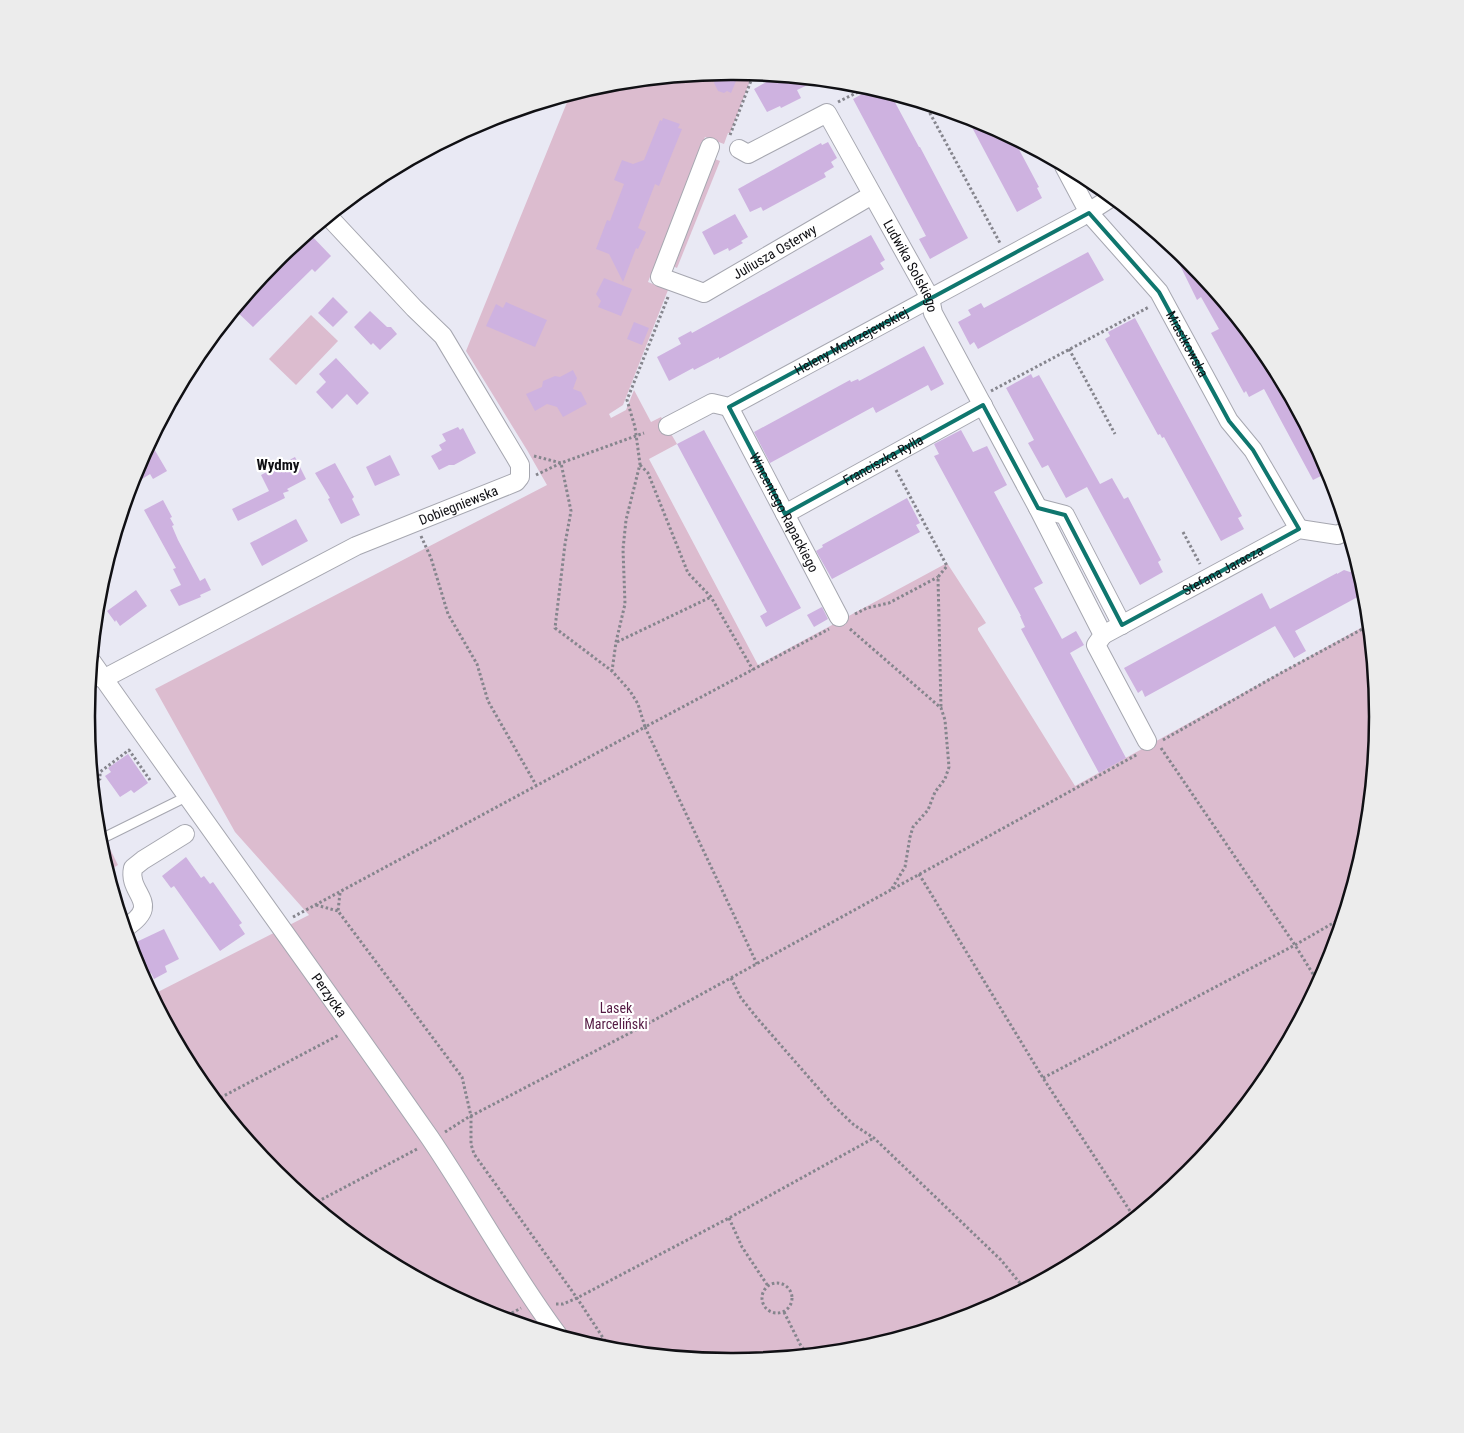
<svg xmlns="http://www.w3.org/2000/svg" width="1464" height="1433" viewBox="0 0 1464 1433" font-family="'Roboto Condensed',sans-serif">
  <rect width="100%" height="100%" fill="#e9e9f4"/>
  <g fill="#dcbccf">
    <polygon points="732,71 753,73 730,133 728,133 724,144 705,137 648,282 668,290 623,405 609,414 611,418 626,410 634,390 651,422 661,417 677,444 649,459 758,665 947,563 986,623 978,628 978,630 1075,786 1368,624 1377,717 1365,843 1328,964 1268,1075 1188,1173 1181,1179 1090,1253 979,1313 858,1349 732,1362 606,1349 485,1313 373,1253 276,1173 195,1075 152,995 309,915 235,832 155,689 547,485 527,450 466,351 570,95 606,84"/>
    <polygon points="715,159 720,161 677,268 673,266"/>
    <polygon points="311,315 338,341 296,385 269,359"/>
    <polygon points="110,849 118,865 108,871 102,853"/>
  </g>
  <g fill="#ceb2e0">
    <polygon points="732,71 740,72 731,93 727,91 724,93 718,91 714,83 718,73"/>
    <polygon points="777,76 788,77 818,80 797,90 801,98 781,108 780,106 767,112 754,89"/>
    <polygon points="873,88 890,93 919,147 920,147 968,238 930,259 919,239 926,236 853,99"/>
    <polygon points="966,116 979,120 1013,138 1039,187 1037,188 1042,198 1017,212"/>
    <polygon points="663,118 680,124 678,128 682,129 659,186 655,184 638,228 646,232 638,249 636,248 623,282 609,254 596,249 607,220 610,221 624,184 614,180 622,160 633,164 644,160 660,120 662,121"/>
    <polygon points="828,142 837,158 831,162 834,167 824,173 826,177 763,211 761,207 750,212 738,189 821,143 822,145"/>
    <polygon points="735,214 748,237 741,241 743,243 729,251 728,248 714,255 702,232"/>
    <polygon points="309,233 331,256 315,272 312,269 253,327 235,310 276,260"/>
    <polygon points="871,235 885,260 880,263 884,269 719,359 719,357 694,370 693,368 669,381 657,357 681,344 678,338 691,331 692,333"/>
    <polygon points="1170,245 1188,260 1259,347 1278,381 1280,380 1329,472 1313,480 1264,389 1249,397 1246,391 1244,393 1211,333 1219,329 1201,297 1197,300"/>
    <polygon points="1088,252 1104,280 978,349 974,342 970,345 958,322 971,315 968,310 981,303 984,308"/>
    <polygon points="604,278 632,289 621,316 598,307 601,301 596,294"/>
    <polygon points="333,297 348,312 333,327 318,313"/>
    <polygon points="506,302 547,320 535,347 486,326 496,304 503,308"/>
    <polygon points="370,311 387,327 391,327 397,334 380,350 373,343 371,345 354,327"/>
    <polygon points="1135,318 1242,516 1238,518 1244,529 1221,541 1164,437 1162,438 1160,434 1158,435 1105,339 1110,336 1108,332"/>
    <polygon points="634,322 649,328 642,345 627,339"/>
    <polygon points="924,346 944,384 931,391 928,385 876,413 873,407 770,463 754,432 850,380 851,382 858,379 859,381"/>
    <polygon points="336,358 369,393 357,405 347,394 332,409 316,392 326,382 319,374"/>
    <polygon points="573,370 577,378 573,389 581,392 587,404 563,417 557,407 547,404 535,411 526,394 542,387 543,381 555,376 560,377"/>
    <polygon points="1031,374 1033,378 1039,375 1100,484 1112,478 1124,499 1128,497 1161,560 1158,562 1163,572 1140,585 1087,487 1066,498 1048,465 1042,468 1028,443 1034,440 1006,388"/>
    <polygon points="458,427 460,430 463,428 476,453 454,465 449,465 439,470 431,456 442,450 439,445 446,441 442,434"/>
    <polygon points="704,430 801,608 766,627 760,616 767,612 677,444"/>
    <polygon points="961,430 973,452 987,446 1007,485 994,492 1043,583 1034,588 1062,639 1076,631 1084,645 1070,653 1126,758 1099,773 1021,629 1025,627 1020,616 1021,616 934,456 939,454 934,444"/>
    <polygon points="150,442 167,471 153,479 150,474 131,486 136,469"/>
    <polygon points="390,455 400,475 375,486 366,467"/>
    <polygon points="295,457 306,479 287,489 289,491 283,493 285,498 238,521 232,509 269,491 261,475"/>
    <polygon points="335,463 354,497 352,499 360,515 341,524 328,499 330,498 315,473"/>
    <polygon points="907,498 920,523 916,525 920,532 832,579 816,551 823,547 822,545"/>
    <polygon points="163,500 172,517 170,518 174,525 172,526 178,540 200,581 205,578 211,590 200,595 201,597 179,606 170,590 181,585 173,569 176,568 144,510"/>
    <polygon points="296,519 308,541 262,566 250,543"/>
    <polygon points="1358,567 1365,593 1295,631 1306,651 1294,658 1275,626 1145,697 1142,690 1138,693 1124,668 1262,593 1270,609 1337,573 1337,574 1344,570 1350,572"/>
    <polygon points="136,590 147,606 120,626 116,620 115,622 107,611"/>
    <polygon points="822,607 828,619 814,627 807,615"/>
    <polygon points="128,754 148,783 134,793 131,790 120,797 105,776 111,772 108,768"/>
    <polygon points="186,857 201,878 204,876 210,884 213,882 242,923 239,925 245,934 220,951 174,886 171,888 162,876"/>
    <polygon points="164,929 179,959 165,966 167,972 154,979 151,973 143,977 136,963 130,945"/>
  </g>
  <g fill="none" stroke-linecap="round" stroke-linejoin="round">
    <g stroke="#a6a7b0" stroke-width="11">
      <polyline id="service" points="99,840 188,796"/>
    </g>
    <g stroke="#a6a7b0" stroke-width="20">
      <g id="minor">
        <path id="s1" d="M710,147L660,277L704,293L872,195"/>
        <path id="s2" d="M739,149L748,154L827,113L930,298L933,313L1038,508L1103,635L1096,645L1147,741"/>
        <path id="s3" d="M1064,166L1089,213L1159,292L1229,421L1253,450L1299,529"/>
        <path id="s4" d="M729,407L839,617"/>
        <path id="s5" d="M668,426L712,403L729,407L1081,217L1112,197"/>
        <polyline points="1038,508 1065,515 1122,625"/>
        <path id="s6" d="M785,514L983,405"/>
        <path id="s7" d="M1103,635L1299,529L1338,535L1347,530"/>
        <path id="s8" d="M92,662C204,821 319,979 430,1138C474,1203 511,1272 558,1335"/>
        <path id="s9" d="M103,679L356,546L516,482L520,477V465L516,458L443,336L414,308L329,217"/>
        <path d="M125,928C164,903 127,895 133,868L143,860L185,834"/>
      </g>
    </g>
    <g stroke="#85858d" stroke-width="3" stroke-dasharray="2.5 2.5" stroke-linecap="butt">
      <polyline points="838,102 868,87"/>
      <polyline points="925,104 1000,243"/>
      <polyline points="730,135 754,73"/>
      <polyline points="668,297 627,400 635,427 640,464 626,520 623,549 625,604 616,642 612,671 630,691 638,704 645,727 829,629"/>
      <polyline points="1069,349 1115,434"/>
      <polyline points="991,391 1149,307"/>
      <polyline points="534,456 561,463 571,511 565,544 555,628 612,671"/>
      <polyline points="640,465 648,473 688,573 711,597 753,670"/>
      <polyline points="896,470 947,566 938,577 941,708"/>
      <polyline points="536,475 561,463 644,433"/>
      <polyline points="1183,532 1200,564"/>
      <polyline points="421,536 431,558 448,614 477,664 488,701 536,785"/>
      <polyline points="855,614 867,608 889,603 938,577"/>
      <polyline points="850,629 941,708 945,720 949,767 945,779 935,792 928,810 913,827 910,837 905,867 891,890"/>
      <polyline points="617,642 711,597"/>
      <polyline points="88,724 90,725"/>
      <polyline points="1163,740 1279,674 1368,626"/>
      <polyline points="1161,748 1295,945 1318,982"/>
      <polyline points="98,780 100,779 100,772 129,750 150,780"/>
      <polyline points="919,874 1043,1078 1134,1217"/>
      <polyline points="340,893 338,911 462,1077 471,1116 471,1144 474,1154 577,1298 611,1350"/>
      <polyline points="316,905 338,911"/>
      <polyline points="293,917 645,727 757,964"/>
      <polyline points="731,978 741,998 757,1018 833,1105 854,1125 874,1138 1001,1260 1024,1288"/>
      <polyline points="1043,1078 1295,945 1342,918"/>
      <polyline points="216,1100 339,1035"/>
      <polyline points="445,1132 467,1118 649,1023 1138,754"/>
      <polyline points="313,1204 419,1148"/>
      <polyline points="729,1218 742,1247 768,1286"/>
      <circle cx="777" cy="1298" r="15"/>
      <polyline points="556,1304 563,1304 577,1298 729,1218 874,1138"/>
      <polyline points="784,1312 801,1346 808,1354"/>
      <polyline points="503,1318 521,1308"/>
    </g>
    <use href="#service" stroke="#fff" stroke-width="9"/>
    <use href="#minor" stroke="#fff" stroke-width="18"/>
  </g>
  <path fill="none" stroke="#0f766e" stroke-width="4" stroke-linejoin="round" d="M1089,213L1159,292L1229,421L1253,450L1299,529L1122,625L1065,515L1038,508L983,405L785,514L729,407Z"/>
  <g text-anchor="middle" dominant-baseline="central" stroke-width="4.5" stroke-linejoin="round" paint-order="stroke">
    <g font-size="14" fill="#101014" stroke="#fff">
      <text stroke="none"><textPath href="#s1" startOffset="268">Juliusza Osterwy</textPath></text>
      <text stroke="none"><textPath href="#s2" startOffset="274">Ludwika Solskiego</textPath></text>
      <text stroke="none"><textPath href="#s5" startOffset="206">Heleny Modrzejewskiej</textPath></text>
      <text stroke="none"><textPath href="#s3" startOffset="218">Miastkowska</textPath></text>
      <text stroke="none"><textPath href="#s6" startOffset="112">Franciszka Rylla</textPath></text>
      <text stroke="none"><textPath href="#s9" startOffset="396">Dobiegniewska</textPath></text>
      <text stroke="none"><textPath href="#s4" startOffset="119">Wincentego Rapackiego</textPath></text>
      <text stroke="none"><textPath href="#s7" startOffset="136">Stefana Jaracza</textPath></text>
      <text stroke="none"><textPath href="#s8" startOffset="409">Perzycka</textPath></text>
    </g>
    <g font-size="14" fill="#541a43" stroke="#fff">
      <text x="616" y="1008">Lasek<tspan x="616" dy="16">Marceliński</tspan></text>
    </g>
    <g font-size="15" font-weight="bold" fill="#101014" stroke="#fff">
      <text x="278" y="465">Wydmy</text>
    </g>
  </g>
  <path d="M0 0H1464V1433H0ZM731 80H733A636 636 0 0 1 1369 716V717A636 636 0 0 1 733 1353H731A636 636 0 0 1 95 717V716A636 636 0 0 1 731 80Z" fill="#ececec" fill-rule="evenodd"/>
  <path fill="none" stroke="#101014" stroke-width="2.5" d="M731 80H733A636 636 0 0 1 1369 716V717A636 636 0 0 1 733 1353H731A636 636 0 0 1 95 717V716A636 636 0 0 1 731 80Z"/>
</svg>
